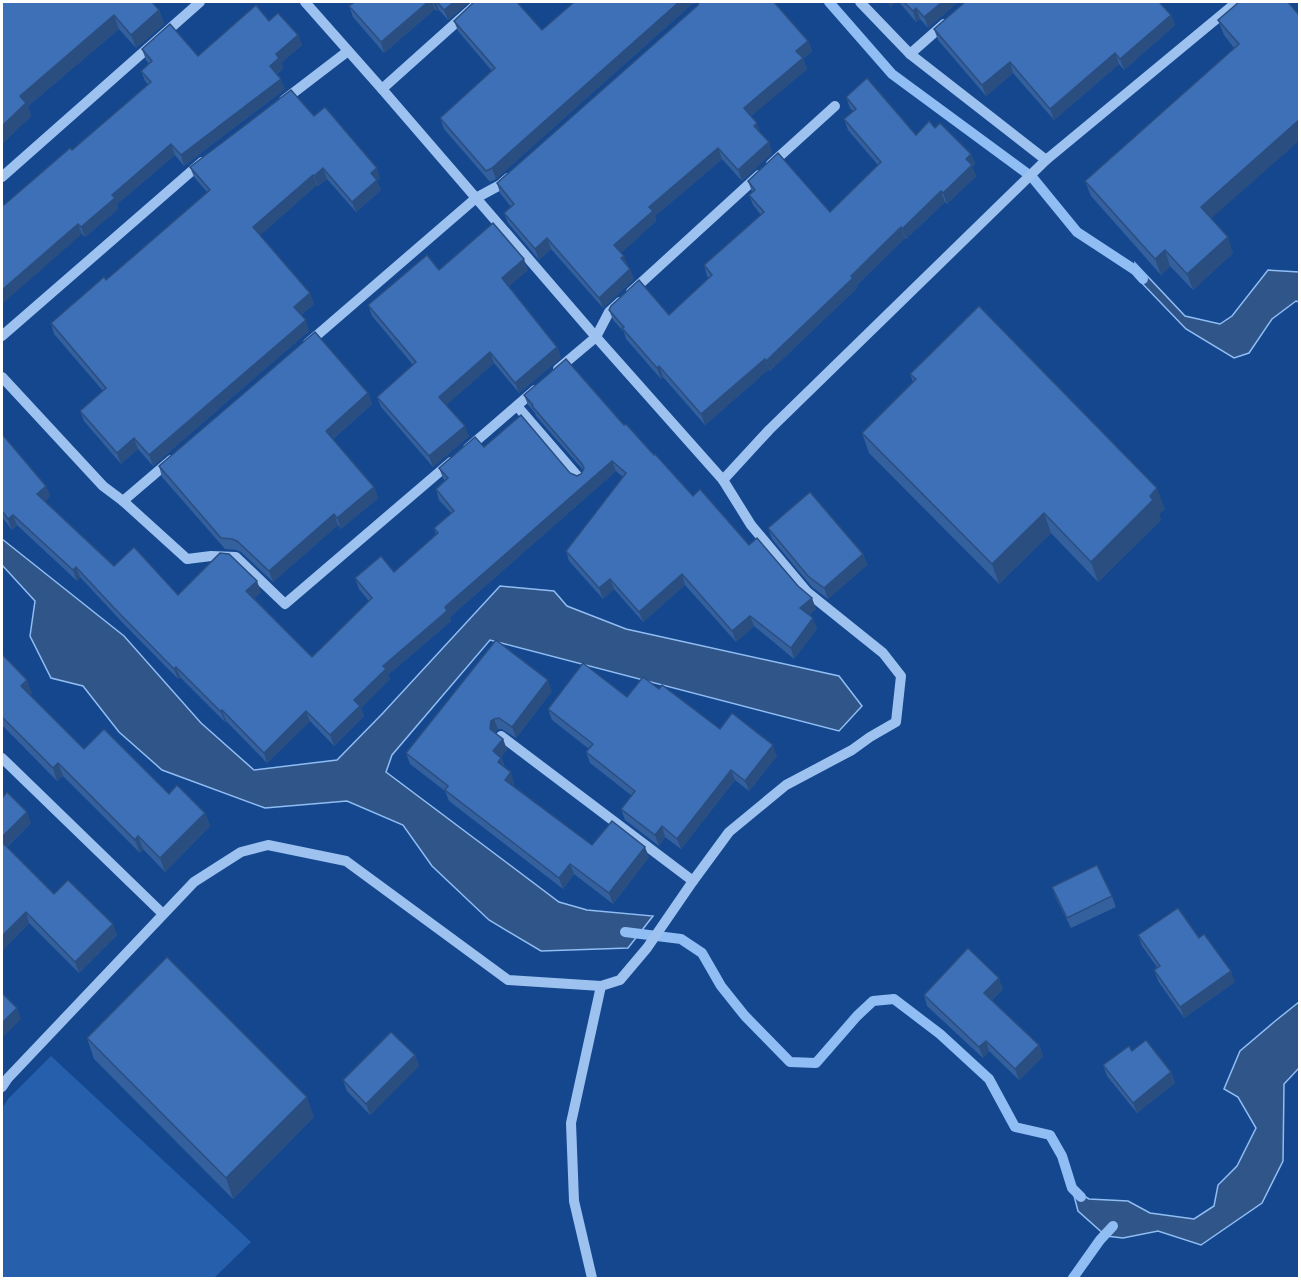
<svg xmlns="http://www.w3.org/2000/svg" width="1301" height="1280" viewBox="0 0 1301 1280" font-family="Helvetica,sans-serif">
  <rect width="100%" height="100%" fill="#14478e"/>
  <polygon fill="#2660ad" points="51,1056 251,1242 214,1278 2,1278 2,1108 9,1098"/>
  <g fill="#305589" stroke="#90bdf3" stroke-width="1.5">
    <polygon points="1135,263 1185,316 1220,324 1232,316 1268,270 1299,272 1299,302 1296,301 1272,319 1249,353 1234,358 1186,329 1136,277"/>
    <polygon points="2,539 124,636 201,723 254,770 337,760 383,713 500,586 554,591 567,606 626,629 839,676 862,706 839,731 490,640 392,755 386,772 559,902 587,910 653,916 628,948 541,951 489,920 432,866 403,825 347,801 265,808 162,770 119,732 83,686 51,678 30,636 35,601 2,565"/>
    <polygon points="1299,1002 1299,1068 1284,1084 1283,1161 1262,1203 1201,1245 1158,1231 1123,1238 1106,1236 1078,1211 1072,1188 1089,1199 1128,1201 1150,1213 1194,1219 1214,1206 1218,1185 1237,1166 1256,1128 1238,1097 1224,1089 1240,1051 1274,1022"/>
  </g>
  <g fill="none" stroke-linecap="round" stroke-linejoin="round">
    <g stroke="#90bdf3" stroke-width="10">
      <polyline points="829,2 892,74 1032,177 1077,232 1135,270 1143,279"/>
      <polyline points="625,932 681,939 702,953 721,986 745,1016 790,1062 816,1063 857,1016 873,1001 894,999 940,1034 989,1079 1015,1127 1050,1135 1062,1156 1072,1188 1081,1197"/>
      <polyline points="1073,1278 1100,1240 1113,1226"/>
    </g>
    <g stroke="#9ec2f0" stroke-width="10">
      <polyline points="860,2 910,54 1046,160"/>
      <polyline points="910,54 944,24"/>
      <polyline points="382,89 479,2"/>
      <polyline points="284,100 348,51"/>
      <polyline points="771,164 835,106"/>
      <polyline points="2,177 200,2"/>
      <polyline points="631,292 759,175"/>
      <polyline points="2,336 202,162"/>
      <polyline points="308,343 476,198 500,185 508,178"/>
      <polyline points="558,369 596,337 609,312 620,302"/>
      <polyline points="2,377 103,486 123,501 187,559 211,556 236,557 285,604 451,462"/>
      <polyline points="517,406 580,479"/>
      <polyline points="468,448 535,390"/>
      <polyline points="723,480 769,430 1046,160 1237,2"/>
      <polyline points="123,501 171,460"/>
      <polyline points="501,736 693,881"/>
      <polyline points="2,758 163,914"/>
      <polyline points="2,1087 8,1078 194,882 241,852 268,845 346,861 508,980 601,986 620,980 647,948 693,881 729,832 786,785 852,750 870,737 896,722 901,676 883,653 807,592 751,525 723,480 596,337 382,89 305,2"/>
      <polyline points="592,1278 574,1201 571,1123 601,986"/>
    </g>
  </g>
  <g fill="#34609d">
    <polygon points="2,2 157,2 154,4 159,10 164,24 136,48 119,29 28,106 31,116 2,144"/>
    <polygon points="355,2 469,2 448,20 439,10 437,11 435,9 384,53 353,17 349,6"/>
    <polygon points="574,2 774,2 808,41 812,51 803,59 807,69 751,116 761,134 769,142 772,153 742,181 722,159 655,216 656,221 621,253 630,269 634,279 603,308 551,249 539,260 508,223 504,213 511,207 500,193 497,183 698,5 699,3 696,3 692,4 496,179 490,182 444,129 440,118 492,71 458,31 454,21 542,30"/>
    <polygon points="899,2 958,2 928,28 920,19 916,22"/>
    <polygon points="1288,2 1211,219 1233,253 1193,290 1170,266 1161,275 1091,196 1085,181 1234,48 1224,35 1218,20"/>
    <polygon points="1171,15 1175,25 1124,70 1119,64 1054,120 1013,73 986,96 938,40 934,29"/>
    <polygon points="269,21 298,35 302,45 281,63 283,68 277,74 285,89 184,166 175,155 117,204 118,209 85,237 82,234 4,205 72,150 148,84 145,81 141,71 149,64 146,60 142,49 198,56"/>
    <polygon points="846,97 916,135 935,128 971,154 975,164 972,167 976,176 947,204 945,202 906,239 905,238 856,286 857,288 770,371 769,369 705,425 663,377 661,379 626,339 624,332 613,320 609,310 669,315 709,278 707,276 704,265 761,215 753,205 749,195 752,192 748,181 830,212 878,165 848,130 844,119 853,111 850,108"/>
    <polygon points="314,116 380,178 377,181 381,190 356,212 327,179 318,186 317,185 260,235 314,304 301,315 309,331 153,466 138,449 121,464 84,421 80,411 103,391 54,334 51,323 106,280 207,192 194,177 190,167"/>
    <polygon points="439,270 528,270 508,287 557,347 561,358 519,393 494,363 446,405 469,436 433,467 381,407 377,397 413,365 372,316 368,305"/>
    <polygon points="910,374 1165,509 1159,514 1161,520 1098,582 1051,533 999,584 869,453 862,433 913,382"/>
    <polygon points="368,393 372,404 333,439 374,487 378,498 341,529 338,525 273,582 241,552 236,550 225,549 162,477 159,466"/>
    <polygon points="524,395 624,425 693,496 749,545 816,609 809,615 817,629 794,659 754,626 736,642 685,585 643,622 614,589 603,599 569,561 566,551 623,477 616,471 450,617 451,621 388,675 390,679 361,708 364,716 334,746 310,721 267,763 226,721 225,722 180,677 178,679 121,621 80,577 77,581 17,525 12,530 2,517 2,434 46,486 50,496 45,501 114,566 178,595 261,592 254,598 312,657 369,601 359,589 355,578 394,572 436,535 434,528 451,513 439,500 436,489 445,481 443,478 439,468 484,447 577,476 581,474 583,470 536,416 535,413 528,405"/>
    <polygon points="768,528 863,554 867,565 828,599 812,587 772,539"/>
    <polygon points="2,654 32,693 30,695 84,749 205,813 210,826 165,872 143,849 140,853 63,776 57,781 2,725"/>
    <polygon points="659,689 720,729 777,756 749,791 735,780 681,849 665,837 659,846 625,820 621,809 632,796 590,763 586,752 589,749 552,720 548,709 627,697"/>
    <polygon points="552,691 516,738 502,729 498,729 495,732 503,739 507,750 501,757 505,767 514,783 513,786 592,845 649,857 613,904 574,874 563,889 449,801 445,791 410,764 406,753"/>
    <polygon points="2,798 31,823 7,847 54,894 117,935 79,973 29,923 2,951"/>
    <polygon points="1052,887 1112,896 1116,907 1071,928 1056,898"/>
    <polygon points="1138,935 1199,938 1235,982 1184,1018 1158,981 1154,970 1157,967 1142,946"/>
    <polygon points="1003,989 992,1000 1039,1045 1043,1056 1019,1080 989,1051 983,1058 927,1006 924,995"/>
    <polygon points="87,1038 314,1117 233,1199 94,1059"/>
    <polygon points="1132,1051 1171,1072 1175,1083 1137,1113 1107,1076 1103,1065"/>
    <polygon points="415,1055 419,1066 370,1115 347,1091 343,1080"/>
  </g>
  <g fill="#2b4e80">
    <polygon points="428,2 432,2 435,9 384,53 381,42"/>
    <polygon points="433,2 436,2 439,10 437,11"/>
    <polygon points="454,2 469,2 448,20 444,10"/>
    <polygon points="679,2 691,2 692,4 496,179 492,168"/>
    <polygon points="888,2 896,2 890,8"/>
    <polygon points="942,2 958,2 928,28 924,17"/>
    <polygon points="916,8 920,19 916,22 913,11"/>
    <polygon points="159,10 164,24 136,48 131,35"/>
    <polygon points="114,15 119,29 28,106 31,116 2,144 2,126 20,96"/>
    <polygon points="1171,15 1175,25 1124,70 1120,59"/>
    <polygon points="298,35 302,45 281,63 283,68 274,76 270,66 276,54"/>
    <polygon points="808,41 812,51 803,59 807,69 748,119 744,108 796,51"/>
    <polygon points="1115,53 1119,64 1054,120 1050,109"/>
    <polygon points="1010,62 1013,73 986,96 982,85"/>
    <polygon points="281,79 285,89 184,166 181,155"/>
    <polygon points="1299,120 1299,141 1206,223 1201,207"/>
    <polygon points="757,123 761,134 754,126"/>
    <polygon points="769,142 772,153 742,181 738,170"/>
    <polygon points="171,144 175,155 117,204 118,209 85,237 81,227 112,195"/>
    <polygon points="718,148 722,159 655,216 656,221 618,256 614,245 649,207"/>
    <polygon points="971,154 975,164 972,167 976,176 947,204 943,193 966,159"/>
    <polygon points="323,168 327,179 318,186 314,176"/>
    <polygon points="377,168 380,178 377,181 381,190 356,212 352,202 371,173"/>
    <polygon points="313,175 317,185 257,238 253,227"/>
    <polygon points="941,191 945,202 906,239 902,229"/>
    <polygon points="78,224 82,234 2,304 2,290"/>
    <polygon points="901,227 905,238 856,286 857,288 770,371 766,361"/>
    <polygon points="1228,237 1233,253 1193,290 1187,274"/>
    <polygon points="547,238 551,249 539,260 535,249"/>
    <polygon points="1165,250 1170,266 1161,275 1155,259"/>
    <polygon points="624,256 628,267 621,258"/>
    <polygon points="524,259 528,270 506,289 502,278"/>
    <polygon points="630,269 634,279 603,308 599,298"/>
    <polygon points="310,293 314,304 298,317 294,307"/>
    <polygon points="306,320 309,331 153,466 149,455"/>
    <polygon points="557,347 561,358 519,393 515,383"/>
    <polygon points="490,352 494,363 443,408 439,397"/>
    <polygon points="765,359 769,369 705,425 701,414"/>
    <polygon points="659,366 663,377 661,379 657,368"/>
    <polygon points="368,393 372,404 329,442 326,431"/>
    <polygon points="465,426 469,436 433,467 429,456"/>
    <polygon points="134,438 138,449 121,464 117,453"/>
    <polygon points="612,461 616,471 450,617 451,621 388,675 390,679 361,708 364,716 334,746 330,735 354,700 383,666 445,607"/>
    <polygon points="46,486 50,496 41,505 37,494"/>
    <polygon points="374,487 378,498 341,529 337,518"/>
    <polygon points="1157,488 1165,509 1159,514 1161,520 1098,582 1091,562 1150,496"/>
    <polygon points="1044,513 1051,533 999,584 992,564"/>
    <polygon points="334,514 338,525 273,582 269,571"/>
    <polygon points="13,515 17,525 12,530 8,519"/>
    <polygon points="863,554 867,565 828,599 824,588"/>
    <polygon points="76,567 80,577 77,581 73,570"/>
    <polygon points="682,574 685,585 643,622 639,612"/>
    <polygon points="610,579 614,589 603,599 599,588"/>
    <polygon points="257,581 261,592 250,601 246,591"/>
    <polygon points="812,598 816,609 804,619 800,608"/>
    <polygon points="750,616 754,626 736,642 732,631"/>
    <polygon points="813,618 817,629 794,659 791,648"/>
    <polygon points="176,667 180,677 178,679 174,669"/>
    <polygon points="27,680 32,693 26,699 21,686"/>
    <polygon points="548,680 552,691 516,738 512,727"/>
    <polygon points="222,710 226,721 225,722 221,712"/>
    <polygon points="306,711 310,721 267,763 264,753"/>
    <polygon points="494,719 498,729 495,732 490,729 491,721"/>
    <polygon points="503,739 507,750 497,762 493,751"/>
    <polygon points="773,745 777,756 749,791 745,781"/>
    <polygon points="501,758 505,769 498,762"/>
    <polygon points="58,763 63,776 57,781 53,768"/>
    <polygon points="731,770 735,780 681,849 677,839"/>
    <polygon points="511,772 514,783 509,791 505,780"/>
    <polygon points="27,812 31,823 3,850 2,846 2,837"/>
    <polygon points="205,813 210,826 165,872 160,858"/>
    <polygon points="662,826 665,837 659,846 655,835"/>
    <polygon points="138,836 143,849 140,853 135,840"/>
    <polygon points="645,847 649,857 613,904 609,893"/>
    <polygon points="570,864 574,874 563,889 559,878"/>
    <polygon points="26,912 29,923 2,951 2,936"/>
    <polygon points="113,924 117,935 79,973 75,962"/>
    <polygon points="1231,971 1235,982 1184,1018 1180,1007"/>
    <polygon points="999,978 1003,989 988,1004 984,993"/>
    <polygon points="17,1008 21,1019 2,1038 2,1023"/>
    <polygon points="986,1041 989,1051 983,1058 979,1047"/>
    <polygon points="1039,1045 1043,1056 1019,1080 1015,1069"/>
    <polygon points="415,1055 419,1066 370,1115 366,1104"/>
    <polygon points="1171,1072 1175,1083 1137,1113 1133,1103"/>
    <polygon points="307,1097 314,1117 233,1199 226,1178"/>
  </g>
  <g fill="#3d70b7" stroke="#2b4e80" stroke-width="1.5">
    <polygon points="2,2 152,2 159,10 131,35 114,15 20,96 26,103 2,126"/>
    <polygon points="355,2 428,2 381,42 349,6"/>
    <polygon points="437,2 454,2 444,10"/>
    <polygon points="474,2 517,2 542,30 574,2 679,2 492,168 486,171 440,118 495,68 454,21"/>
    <polygon points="699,2 774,2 808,41 796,51 803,58 744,108 757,123 754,126 769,142 738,170 718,148 649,207 653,211 614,245 624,256 621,258 630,269 599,298 547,238 535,249 504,213 514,204 497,183 698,5"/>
    <polygon points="904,2 942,2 924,17 916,8 913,11"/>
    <polygon points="965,2 1159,2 1171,15 1120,59 1115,53 1050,109 1010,62 982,85 934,29"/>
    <polygon points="1239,2 1288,2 1299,15 1299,120 1201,207 1228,237 1187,274 1165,250 1155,259 1085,181 1239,44 1218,20"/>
    <polygon points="256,5 269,21 278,13 298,35 276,54 279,58 270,66 281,79 181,155 171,144 112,195 115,198 81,227 78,224 2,290 2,202 4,205 70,148 72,150 151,82 141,71 152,61 142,49 170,24 198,56"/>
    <polygon points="867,78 916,135 929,121 935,128 940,123 971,154 966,159 972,165 943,193 941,191 902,229 901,227 851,276 853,278 766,361 765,359 701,414 659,366 657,368 622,328 624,327 609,310 611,306 639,280 669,315 712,275 704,265 764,212 749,195 755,190 748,181 778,153 830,212 881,162 844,119 856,109 846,97"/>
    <polygon points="291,90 314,116 325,107 377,168 371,173 377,180 352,202 323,168 314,176 313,175 253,227 310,293 294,307 306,320 149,455 134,438 117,453 80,411 106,388 51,323 104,277 106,280 210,190 190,167"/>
    <polygon points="493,223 524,259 502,278 557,347 515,383 490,352 439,397 465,426 429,456 377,397 416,362 368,305 427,255 439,270"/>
    <polygon points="979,306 1157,488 1150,496 1153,500 1091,562 1044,513 992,564 862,433 916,379 910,374"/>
    <polygon points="315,332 368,393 326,431 374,487 337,518 334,514 269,571 237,541 232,539 221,538 159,466"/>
    <polygon points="566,359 624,425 626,424 654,455 655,454 693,496 700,489 749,545 757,538 798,586 812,598 800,608 813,618 791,648 750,616 732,631 682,574 639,612 610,579 599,588 566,551 626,473 612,461 445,607 447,611 383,666 386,669 354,700 360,706 330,735 306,711 264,753 222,710 221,712 176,667 174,669 117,611 76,567 73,570 13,515 8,519 2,511 2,434 46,486 37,494 114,566 134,547 178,595 220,553 229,554 257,581 246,591 312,657 372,598 355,578 381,556 394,572 438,533 434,528 454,511 436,489 448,478 439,468 475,437 484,447 521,415 570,473 577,476 581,474 584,468 582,464 532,406 533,405 524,395"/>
    <polygon points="810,492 863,554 824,588 808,576 768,528"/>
    <polygon points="496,640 548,680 512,727 499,718 494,719 491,721 490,729 503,739 493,751 501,758 498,762 511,772 505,780 592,845 612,821 645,847 609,893 570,864 559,878 445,790 448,786 406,753"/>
    <polygon points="2,654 27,680 21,686 84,749 104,729 169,794 177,785 205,813 160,858 138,836 135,840 58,763 53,768 2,717"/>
    <polygon points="583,663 627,697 643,677 659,689 662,685 720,729 732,713 773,745 745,781 731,770 677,839 662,826 655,835 621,809 635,791 586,752 593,744 548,709"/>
    <polygon points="7,792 27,812 2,837 2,798"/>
    <polygon points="2,842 54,894 68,880 113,924 75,962 26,912 2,936"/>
    <polygon points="1097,865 1112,896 1067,918 1052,887"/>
    <polygon points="1178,908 1199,938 1204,934 1231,971 1180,1007 1154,970 1160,966 1138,935"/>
    <polygon points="968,948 999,978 984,993 1039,1045 1015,1069 986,1041 979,1047 924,995"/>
    <polygon points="167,957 307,1097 226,1178 87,1038"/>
    <polygon points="2,993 17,1008 2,1023"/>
    <polygon points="391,1032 415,1055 366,1104 343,1080"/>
    <polygon points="1146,1040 1171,1072 1133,1103 1103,1065 1129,1046 1132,1051"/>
  </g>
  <rect width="1301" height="1280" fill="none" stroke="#ffffff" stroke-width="6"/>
</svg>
